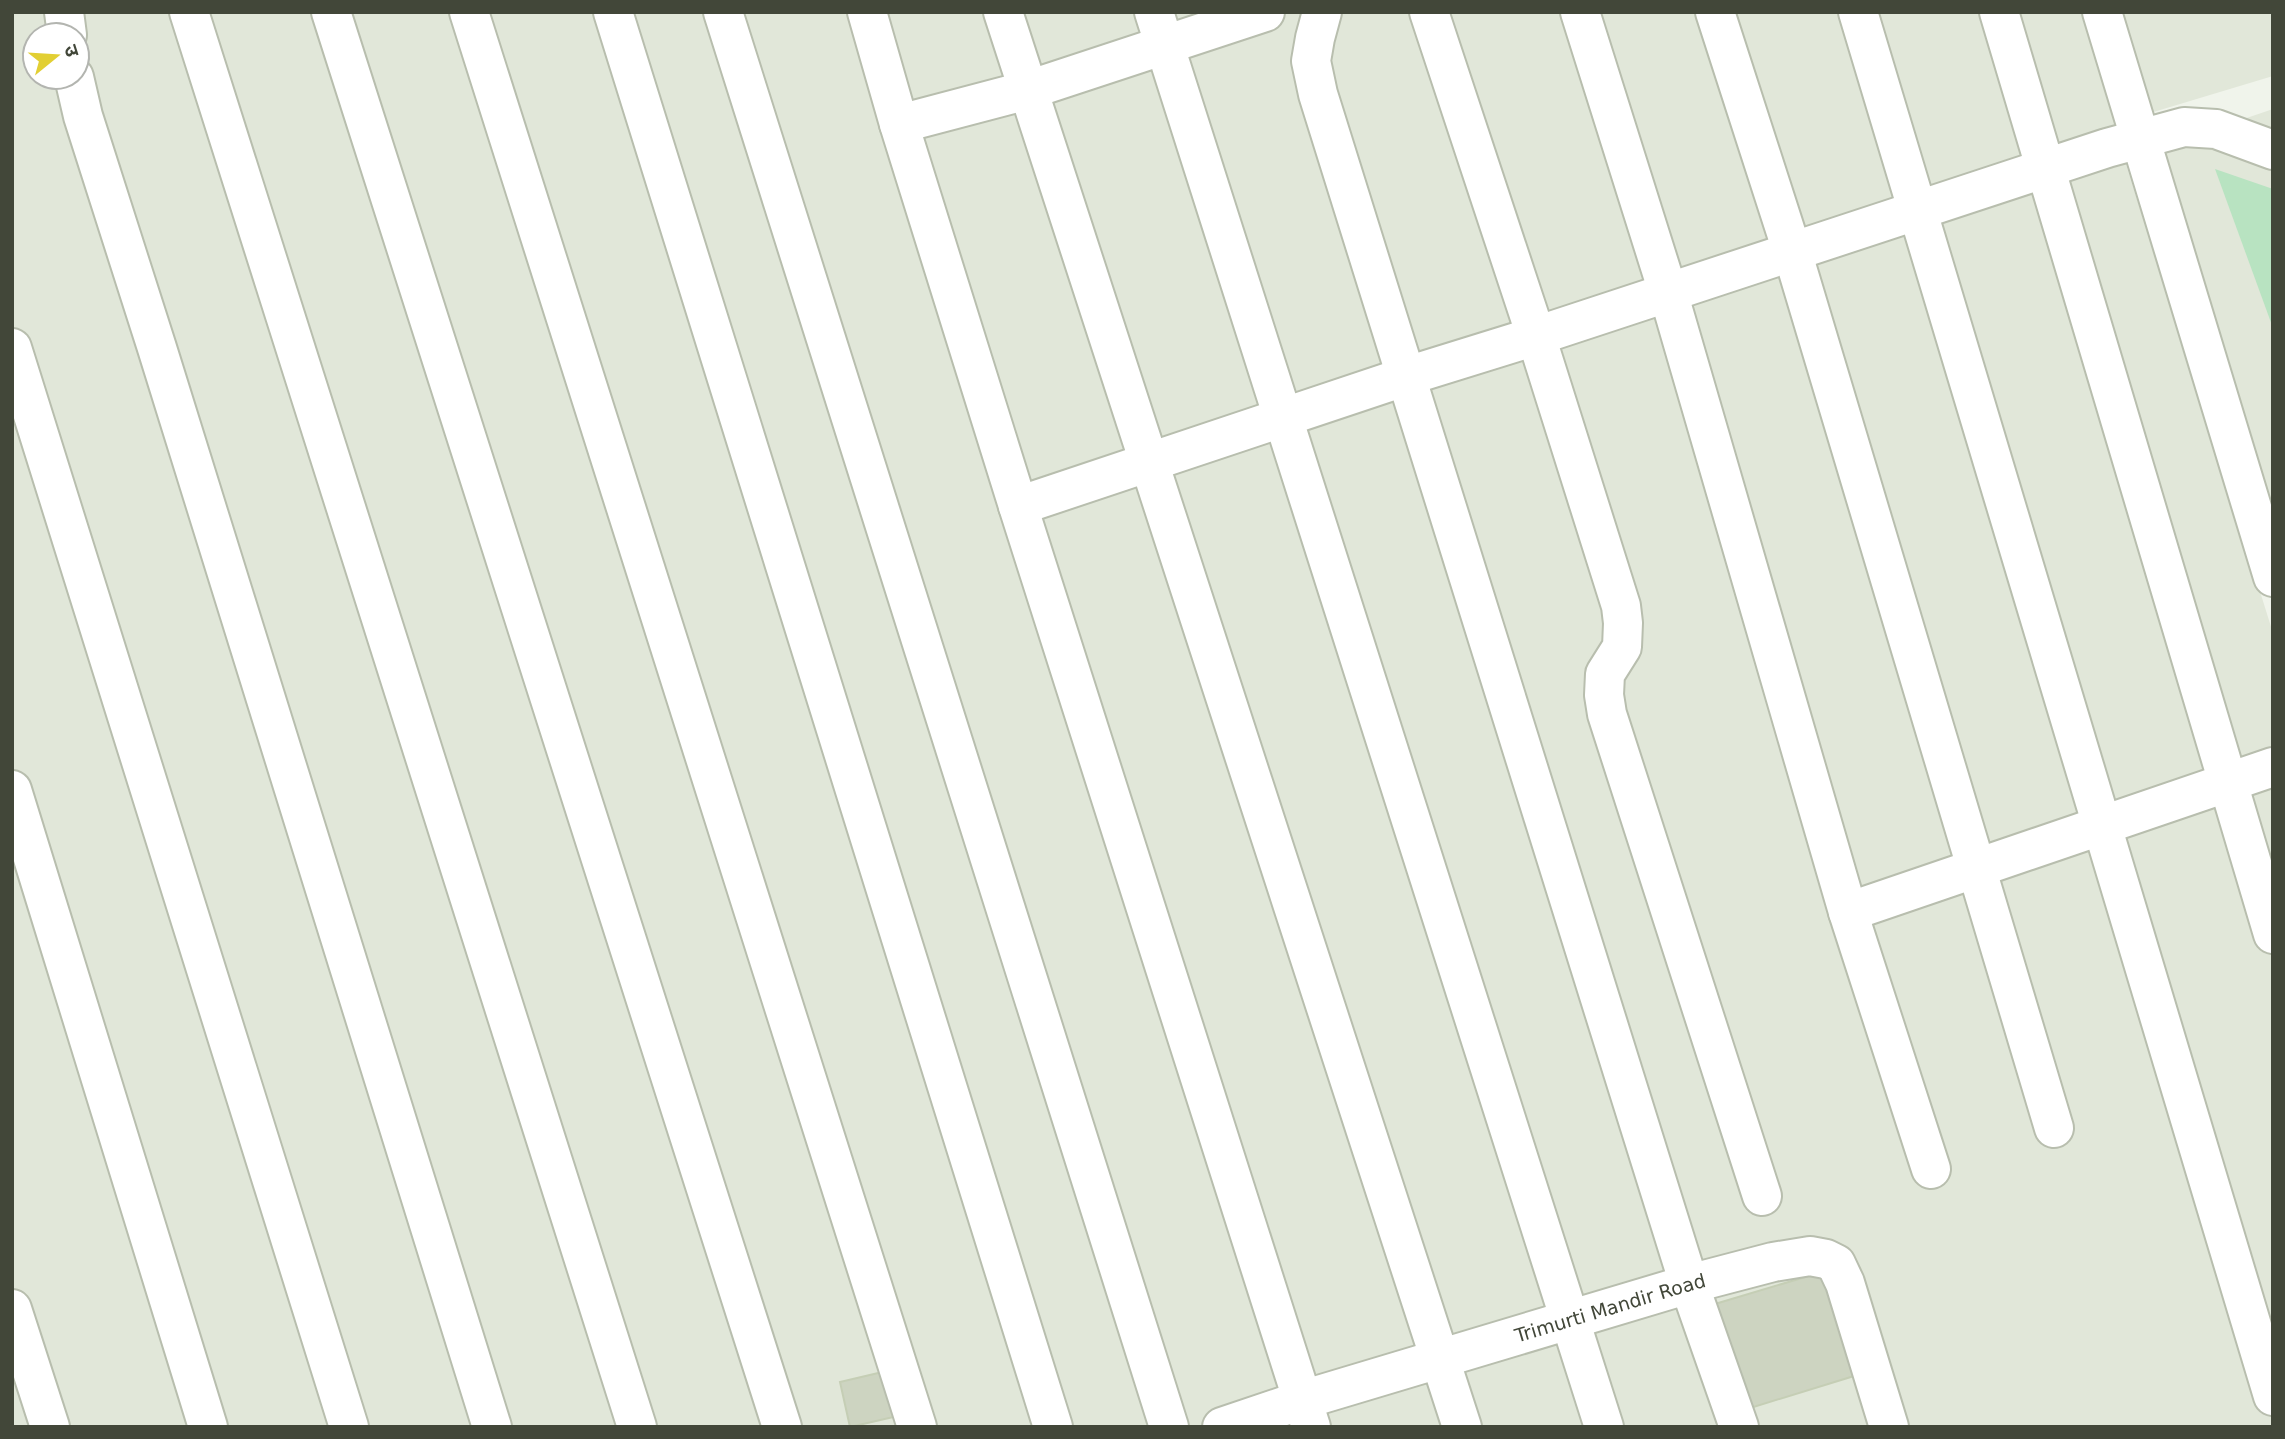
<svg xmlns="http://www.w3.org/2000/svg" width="2285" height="1439" viewBox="0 0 2285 1439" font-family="'DejaVu Sans','Noto Sans Devanagari',sans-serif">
  <rect width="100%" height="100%" fill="#f0f4eb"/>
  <g fill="#e1e7d9" fill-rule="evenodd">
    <path d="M12,12H2273V76L2117,123L2125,161L2273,633V1427H12ZM35,35H77V77H35Z"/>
    <polygon points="2273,109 2273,533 2150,151"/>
  </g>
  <polygon fill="#b8e3c1" points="2215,169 2273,189 2273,328"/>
  <g fill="#cdd4c1" stroke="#c5ceb5" stroke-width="2">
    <polygon points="1822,1272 1854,1376 1747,1409 1715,1304"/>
    <polygon points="891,1370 902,1415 850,1427 840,1382"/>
  </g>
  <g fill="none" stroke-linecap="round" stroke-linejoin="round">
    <g stroke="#b8beae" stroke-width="42">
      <g id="minor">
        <polyline points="64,12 67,35"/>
        <polyline points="189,12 637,1427"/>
        <polyline points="331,12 782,1427"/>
        <polyline points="469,12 917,1427"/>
        <polyline points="613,12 1053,1427"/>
        <polyline points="723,12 1169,1427"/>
        <polyline points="867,12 899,124 1018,506 1311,1427"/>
        <polyline points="1003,12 1462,1427"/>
        <polyline points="1154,12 1604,1427"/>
        <polyline points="1322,12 1315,38 1311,61 1318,94 1689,1284 1739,1427"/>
        <polyline points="1429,12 1536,336 1621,606 1623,623 1622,647 1605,674 1604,695 1607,714 1762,1196"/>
        <polyline points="1580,12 1668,292 1848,912 1931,1169"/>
        <polyline points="1715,12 1792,251 2054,1128"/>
        <polyline points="1858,12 2273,1396"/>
        <polyline points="1999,12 2273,934"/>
        <polyline points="2102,12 2273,577"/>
        <polyline points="74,77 83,116 157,348 492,1427"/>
        <polyline points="899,124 1028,90 1265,12"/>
        <polyline points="12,348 349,1427"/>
        <polyline points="1018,506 1407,376 1536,336 2107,148 2184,127 2216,129 2273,150"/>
        <polyline points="12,790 208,1427"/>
        <polyline points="1848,912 2273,767"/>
        <polyline points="12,1309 50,1427"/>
        <path id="s1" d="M1222,1427L1302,1400L1689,1284L1773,1262L1810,1256L1826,1259L1836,1264L1845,1283L1889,1427"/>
      </g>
    </g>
    <use href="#minor" stroke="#fff" stroke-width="38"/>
  </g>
  <g text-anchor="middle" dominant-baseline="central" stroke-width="5" stroke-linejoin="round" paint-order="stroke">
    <g font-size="19" fill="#424739" stroke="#fff">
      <text stroke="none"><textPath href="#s1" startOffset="406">Trimurti Mandir Road</textPath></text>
    </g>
  </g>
  <rect width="2285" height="1439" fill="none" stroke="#424739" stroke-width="28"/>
  <g transform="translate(56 56) rotate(72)"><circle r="33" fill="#ffffff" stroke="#b3b5b0" stroke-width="2"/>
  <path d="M0-5L12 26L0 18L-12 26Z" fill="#e2cf33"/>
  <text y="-10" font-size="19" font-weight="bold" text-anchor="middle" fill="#424739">उ</text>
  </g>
</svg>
